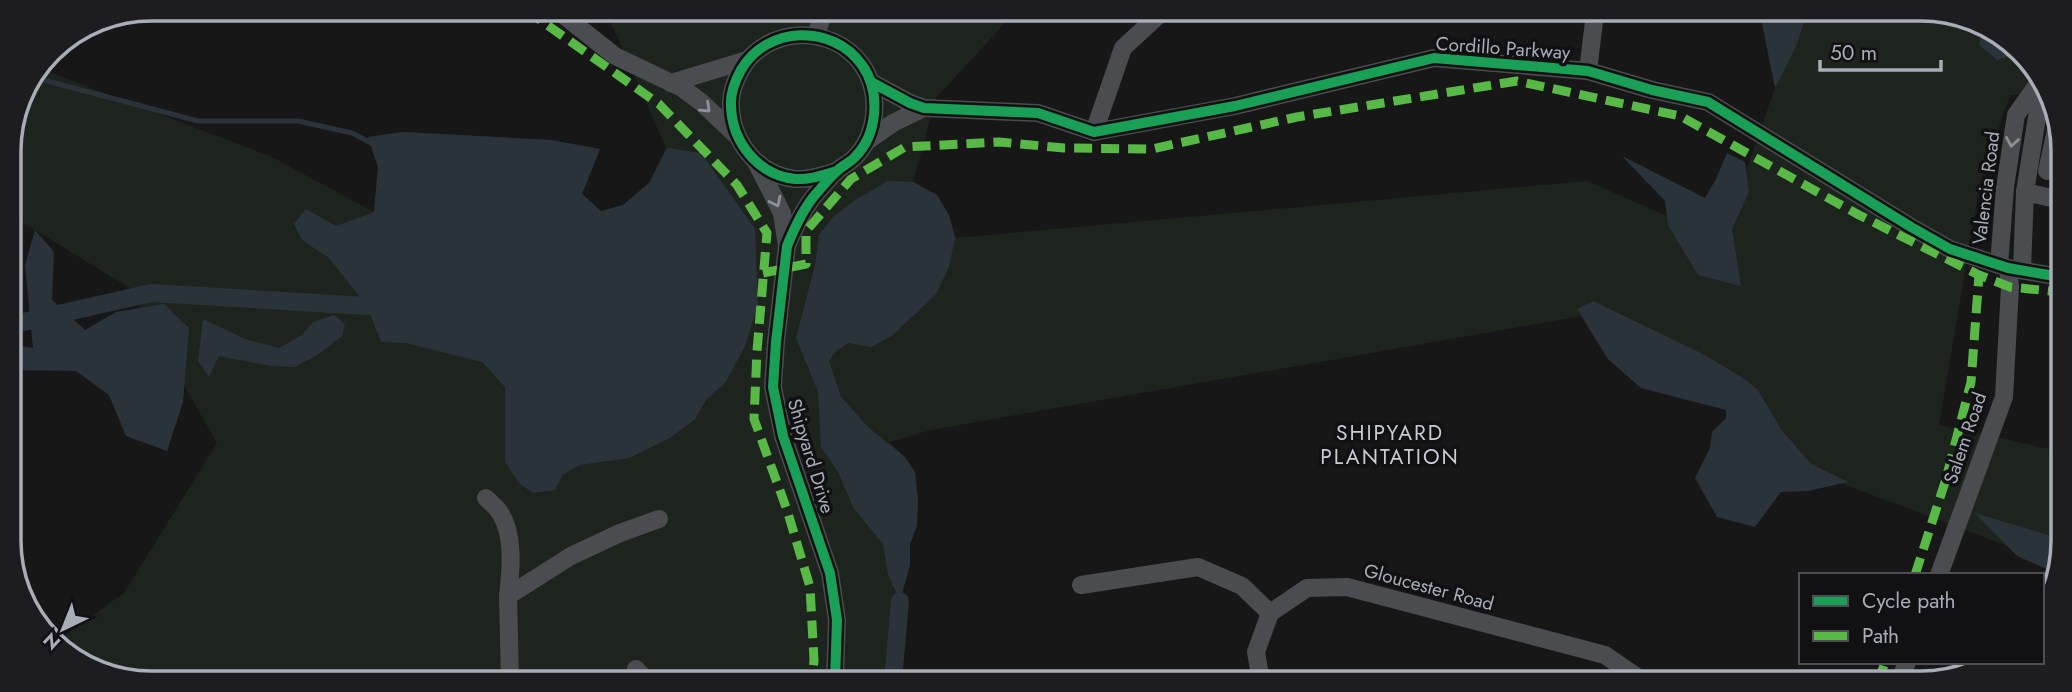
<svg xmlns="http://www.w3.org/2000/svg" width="2072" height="692" viewBox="0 0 2072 692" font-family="Jost,sans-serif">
  <rect width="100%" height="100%" fill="#171717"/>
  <polygon fill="#1d241e" points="601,10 1016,11 936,98 913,182 937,195 949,215 956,238 1587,181 1722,240 1775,88 1760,13 1958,14 2028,57 2045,93 2010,95 1980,184 1939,425 2059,451 2058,565 1742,446 1730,394 1582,316 931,430 889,442 905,457 915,472 918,500 917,526 910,545 910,565 900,601 893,680 114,678 56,642 124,593 217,443 128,287 9,214 9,142 20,96 39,68 270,156 374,212 378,167 368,137 403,132 551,140 600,149 582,194 601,211 623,205 649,183 666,148 615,31"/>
  <g fill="#2a3339">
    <polygon points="1760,13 1807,13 1797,44 1775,88"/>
    <polygon points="1982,29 2022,53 1997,60 1979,45"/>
    <polygon points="403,132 551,140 600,149 582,194 601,211 623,205 649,183 667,148 701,153 755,229 758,305 745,346 726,382 707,399 695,419 670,438 629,458 580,465 563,474 555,490 533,493 520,484 505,462 505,387 482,362 406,343 381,342 367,306 329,258 302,240 294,224 306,209 336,226 374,212 378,167 368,137"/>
    <polygon points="1727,153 1745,162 1749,192 1732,229 1741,286 1698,275 1668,225 1665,201 1622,156 1705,198 1716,179"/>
    <polygon points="888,181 913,182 937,195 949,215 955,238 949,267 936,294 892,336 871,347 848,343 835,352 829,361 841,397 869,428 905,457 915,472 918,500 917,526 910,544 910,565 900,601 888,574 883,544 853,507 838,472 821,447 818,392 796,338 815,265 819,235 833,217 855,200"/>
    <polygon points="35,230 54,252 52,300 85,330 116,312 164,304 189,328 183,402 167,451 126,436 109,395 76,371 10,370 10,345 33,348 25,265"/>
    <polygon points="1593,301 1703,354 1743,378 1757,389 1781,429 1811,464 1848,482 1808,491 1781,492 1755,527 1717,517 1695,478 1710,448 1712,432 1726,418 1726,410 1641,388 1608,359 1577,309"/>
    <polygon points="334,315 345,324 342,336 319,354 295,367 270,366 219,356 209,377 198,361 203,319 245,339 279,348 302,335 313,322"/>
    <polygon points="1975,513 2058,538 2058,574 2017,556"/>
  </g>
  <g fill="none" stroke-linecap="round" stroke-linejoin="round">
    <polyline stroke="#2a3339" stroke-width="5" points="32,77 198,121 298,121 352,133 373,144"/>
    <g stroke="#2a3339" stroke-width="18">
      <polyline points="10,325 151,293 367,306"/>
      <polyline points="893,680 900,601"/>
    </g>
    <g stroke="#4b4c50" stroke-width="18">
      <polyline points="557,10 615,56 682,88 701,102 736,135"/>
      <polyline points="816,35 824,11"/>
      <polyline points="1588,71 1595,13"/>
      <polyline points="871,82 910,103 924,108 1038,113 1094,132 1235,106 1434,58 1588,71 1652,90 1708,102 1911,227 1950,249 2008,268 2060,277"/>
      <polyline points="671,83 747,60"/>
      <polyline points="1094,132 1123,48 1162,12"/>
      <polyline points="867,141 893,123 924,108"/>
      <polyline points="756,162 782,213 787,246"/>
      <polyline points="2047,171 2056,130"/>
      <polyline points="2025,192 2060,200"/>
      <polyline points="1999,265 2005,187 2016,115 2040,81"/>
      <polyline points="2022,269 2025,192 2042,86"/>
      <path d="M486,498C490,502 495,506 498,510C515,532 511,570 508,596"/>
      <polyline points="1939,575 2004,397 2010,287 2008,268"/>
      <polyline points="1081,585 1198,567 1242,586 1270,613"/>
      <polyline points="636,669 646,680"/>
      <polyline points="510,679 508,596 571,556 620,533 659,519"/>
      <path d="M835,680L837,620L830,573L783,436L773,387L776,342L787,246C794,229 803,209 815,195C822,187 829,178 837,171C842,166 849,163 854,158C878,135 881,92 862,65C832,23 766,26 741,70C735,81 730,93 731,106C732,142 758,175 795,179C810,180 823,175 837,171"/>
      <polyline points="1261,681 1256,652 1270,613 1307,588 1347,587 1605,655 1644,682"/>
      <polyline points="1899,683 1907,662"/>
    </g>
    <g stroke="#58b947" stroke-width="9" stroke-dasharray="18 9" stroke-linecap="butt">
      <polyline points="526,10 659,104 737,185 767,233 757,351 754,419 787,510 810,587 814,660 812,680"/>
      <polyline points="763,273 806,264 806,231 851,179 905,147 999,142 1064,148 1152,149 1297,117 1517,81 1680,116 1859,215 1979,275 2010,287 2060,292"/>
      <polyline points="1915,575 1946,479 1971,382 1979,275"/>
      <polyline points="1878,683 1885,662"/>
    </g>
    <g stroke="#111113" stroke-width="15">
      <g id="cycleway">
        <polyline points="871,82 910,103 924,108 1038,113 1094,132 1235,106 1434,58 1588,71 1652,90 1708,102 1911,227 1950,249 2008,268 2060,277"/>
        <path d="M835,680L837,620L830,573L783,436L773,387L776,342L787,246C794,229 803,209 815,195C822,187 829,178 837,171C842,166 849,163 854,158C878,135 881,92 862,65C832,23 766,26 741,70C735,81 730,93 731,106C732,142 758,175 795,179C810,180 823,175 837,171"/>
      </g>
    </g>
    <use href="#cycleway" stroke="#1a9f57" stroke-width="10"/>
  </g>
  <defs><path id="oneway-chevron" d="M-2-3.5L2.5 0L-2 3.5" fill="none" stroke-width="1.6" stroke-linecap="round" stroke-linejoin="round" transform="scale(1.75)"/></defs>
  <g stroke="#8c9099">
    <use href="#oneway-chevron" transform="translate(706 108) rotate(43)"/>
    <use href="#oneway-chevron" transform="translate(2012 142) rotate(99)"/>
    <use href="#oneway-chevron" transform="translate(776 202) rotate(64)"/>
  </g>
  <g text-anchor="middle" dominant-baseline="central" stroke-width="7" stroke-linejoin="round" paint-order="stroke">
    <g font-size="19" fill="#a8adb8" stroke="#111113">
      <text transform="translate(1503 48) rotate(4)">Cordillo Parkway</text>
      <text transform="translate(1986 188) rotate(-83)">Valencia Road</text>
      <text transform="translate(1965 438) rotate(-71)">Salem Road</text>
      <text transform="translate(811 456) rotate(73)">Shipyard Drive</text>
      <text transform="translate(1429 587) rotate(15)">Gloucester Road</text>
    </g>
    <g font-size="21" letter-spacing="2" fill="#c9ccd4" stroke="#111113">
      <text x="1390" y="433">SHIPYARD<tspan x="1390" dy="24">PLANTATION</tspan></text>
    </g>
  </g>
  <path d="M0 0H2072V692H0ZM151 21H1921A130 130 0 0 1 2051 151V541A130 130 0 0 1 1921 671H151A130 130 0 0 1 21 541V151A130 130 0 0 1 151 21Z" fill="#1d1d20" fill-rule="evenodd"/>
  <path fill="none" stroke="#a8adb8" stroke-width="3.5" d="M151 21H1921A130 130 0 0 1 2051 151V541A130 130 0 0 1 1921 671H151A130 130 0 0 1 21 541V151A130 130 0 0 1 151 21Z"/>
  <rect x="1799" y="573" width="245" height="91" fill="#111113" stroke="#4d4f55" stroke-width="2"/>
  <rect x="1813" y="596" width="35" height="10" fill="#1a9f57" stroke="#4d4f55" stroke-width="2"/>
  <text x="1862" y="608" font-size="21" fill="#a8adb8">Cycle path</text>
  <rect x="1813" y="631" width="35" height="10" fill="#58b947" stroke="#4d4f55" stroke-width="2"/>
  <text x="1862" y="643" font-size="21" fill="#a8adb8">Path</text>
  <g transform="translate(63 629) rotate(223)" stroke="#111113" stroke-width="5" paint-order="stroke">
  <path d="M0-5L12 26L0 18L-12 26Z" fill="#a8adb8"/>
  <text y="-10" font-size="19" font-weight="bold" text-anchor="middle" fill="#a8adb8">N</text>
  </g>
  <path d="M1820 60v10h121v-10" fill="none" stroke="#a8adb8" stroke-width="3.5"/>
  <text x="1830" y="60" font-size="21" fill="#a8adb8" stroke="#111113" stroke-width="5" paint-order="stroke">50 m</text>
</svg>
